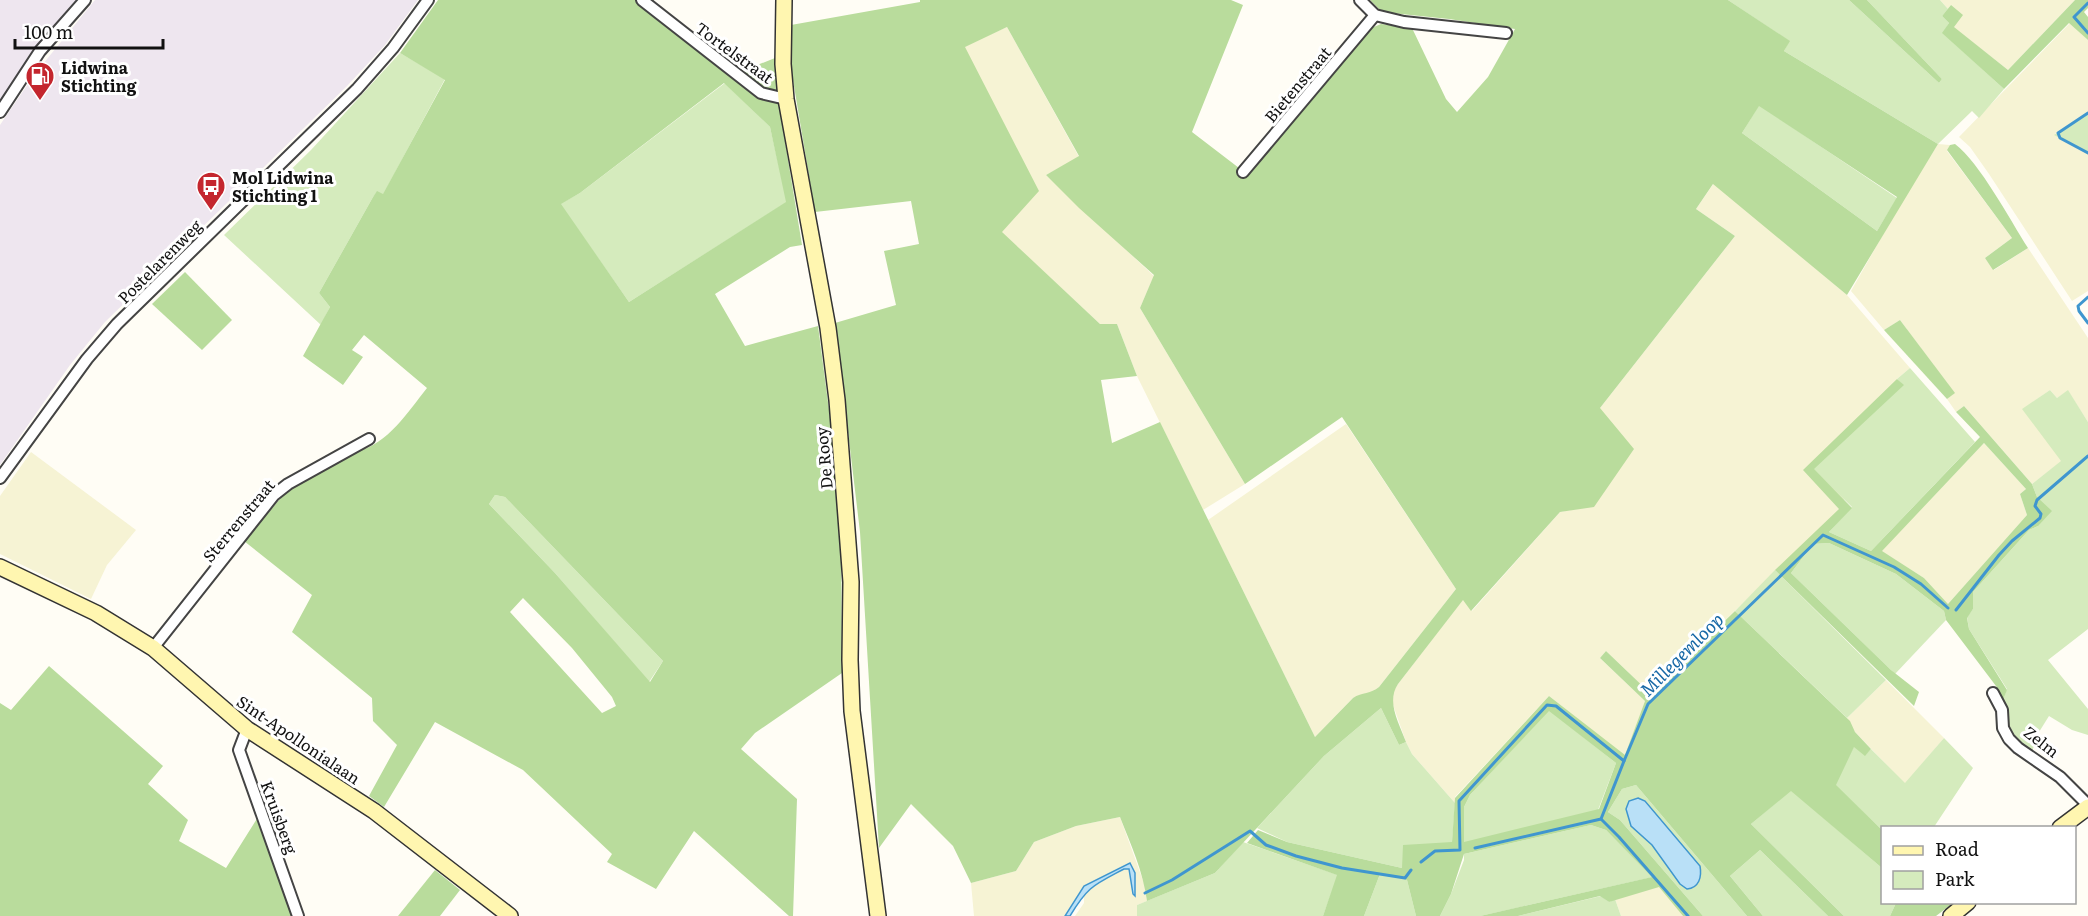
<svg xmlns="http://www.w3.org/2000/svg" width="2088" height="916" viewBox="0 0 2088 916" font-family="Literata,serif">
  <rect width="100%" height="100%" fill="#fffdf5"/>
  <g fill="#eee6ef">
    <polygon points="0,0 78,0 36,48 0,100"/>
    <polygon points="95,0 418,0 385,45 347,86 105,322 70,365 0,465 0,125 34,75"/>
  </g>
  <g fill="#f6f3d4">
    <polygon points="1940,0 2075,0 2008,70 1953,27 1951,5 1948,9"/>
    <polygon points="2070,23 2088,40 2088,114 2055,134 2088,152 2088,291 2072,301 1989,174 1970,147 1959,137"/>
    <polygon points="1007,27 1079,157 1046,175 1154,276 1140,308 1245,484 1203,510 1137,376 1117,324 1100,324 1001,232 964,46"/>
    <polygon points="1938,144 1950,145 1947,151 2012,238 1985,258 1994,270 2028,248 2088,338 2088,422 2068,391 2057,398 2050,390 2023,409 2062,461 2032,484 1964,406 1956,412 1947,399 1954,393 1900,320 1884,330 1851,291 1902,201"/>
    <polygon points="1714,183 1847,295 1910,368 1897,379 1840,509 1650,693 1606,651 1600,658 1645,701 1625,756 1549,696 1455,797 1455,803 1412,754 1406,742 1393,705 1392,693 1398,684 1463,599 1472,611 1560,512 1594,506 1600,408 1735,236 1696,209"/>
    <polygon points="1346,424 1456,589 1379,687 1374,692 1353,698 1315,737 1208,520"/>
    <polygon points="1984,443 2026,489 2020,494 2027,515 1948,604 1924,578 1881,551"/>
    <polygon points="31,452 136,530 107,565 91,599 0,554 0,496"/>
    <polygon points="1886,680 1944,738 1905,784 1855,732 1847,718"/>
    <polygon points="1120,817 1145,886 1147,901 1137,905 1137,916 1075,916 1084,903 1084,893 1093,886 1133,863 1084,888 1066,916 974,916 971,883 1016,871 1034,842 1076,826"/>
    <polygon points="1660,886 1683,916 1621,916 1615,899"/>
  </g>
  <g fill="#d5ebbd">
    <polygon points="1728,0 1849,0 1939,83 1942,79 1867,0 1940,0 1948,9 1942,16 1949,23 1943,33 2004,89 1979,118 1972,111 1938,144 1784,51 1789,41"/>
    <polygon points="400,53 445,79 383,195 377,192 373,197 319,293 330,307 321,325 224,235 311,150"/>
    <polygon points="725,83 770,127 787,202 629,302 560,204 580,193"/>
    <polygon points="1759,105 1897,198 1877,231 1742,133"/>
    <polygon points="2088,114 2088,152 2054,135"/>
    <polygon points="1910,368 1975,442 1871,551 1829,532 1852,507 1813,469 1903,385 1897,379"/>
    <polygon points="2050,390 2057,398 2068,390 2088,422 2088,629 2048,660 2088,709 2088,735 2072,730 2049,716 2039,732 2031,754 2018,744 2007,726 2003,700 2007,689 1969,629 1967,617 1973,609 1973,592 2029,530 2038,526 2037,497 2032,484 2061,461 2022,409"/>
    <polygon points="495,495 505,497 663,661 649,682 555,573 489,504"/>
    <polygon points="1829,543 1896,574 1944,611 1946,620 1895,674 1791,573 1813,544"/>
    <polygon points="1775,570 1886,680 1847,718 1735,611"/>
    <polygon points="1381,708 1399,745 1406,742 1412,754 1455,803 1452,843 1402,868 1287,842 1257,828 1324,756"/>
    <polygon points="1549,710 1616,763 1598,810 1464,843 1464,807 1470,795"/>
    <polygon points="1944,738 1973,768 1934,827 1882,828 1882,830 1835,785 1854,746 1865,755 1871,749 1905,783"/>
    <polygon points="1636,785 1747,916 1703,916 1620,820 1608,812 1622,789"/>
    <polygon points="1791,790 1882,868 1882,902 1896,903 1890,916 1844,916 1751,824"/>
    <polygon points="1591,825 1606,830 1653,877 1480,916 1440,916 1451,894 1464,860 1464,854"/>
    <polygon points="1243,842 1338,875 1323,916 1137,916 1137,905 1215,873"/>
    <polygon points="1760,850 1828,916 1763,916 1730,876"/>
    <polygon points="1380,874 1407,880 1416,916 1364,916"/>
    <polygon points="1601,896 1609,902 1615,899 1621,916 1518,916"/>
  </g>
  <g fill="#b9dc9c" fill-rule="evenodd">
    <path d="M438,0H654L648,13L732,75L775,58L781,117L802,245L790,247L715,294L745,346L818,326L831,425L841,528L842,673L755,733L741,749L797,799L793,916H789L694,831L656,889L607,862L612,854L523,770L435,722L384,807L369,796L397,745L373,721L372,698L292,632L312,595L244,541L285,493L356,452C389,443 407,413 427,388L364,335L352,350L363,357L343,385L303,356L330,307L319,293L373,197L377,191L383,194L445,80L400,53ZM724,83L770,127L786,202L629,302L561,204L580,193ZM495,495L505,497L663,661L650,682L555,573L489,504ZM523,598L572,648L612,697L616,706L602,713L510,612Z"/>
    <path d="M920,0H1231L1243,5L1192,132L1239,168L1250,174L1369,29L1381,24L1412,28L1446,99L1457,112L1488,77L1515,29L1449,19L1382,12L1370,0H1728L1790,41L1784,51L1938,144L1847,295L1713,184L1696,209L1735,236L1600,408L1634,449L1594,507L1560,512L1471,611L1463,600L1398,684C1386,702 1399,723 1406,742L1399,745L1381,708L1324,756L1215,873L1147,901C1143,871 1131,845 1120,817L1076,826L1034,842L1016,871L971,883L953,846L911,804L879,848L860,532L835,323L896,305L884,251L919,244L911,201L815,212L792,74L791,25L920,2ZM1007,27L1079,156L1046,175L1079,208L1154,275L1140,308L1245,484L1342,417L1456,589L1379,687C1371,694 1362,692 1353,698L1315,737L1160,422L1112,443L1101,380L1137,376L1117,324H1100L1002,232L1039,191L965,47ZM1759,106L1897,197L1877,231L1742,133Z"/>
    <polygon points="1849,0 1867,0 1942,79 1939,83"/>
    <polygon points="2075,0 2088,0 2088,8 2084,12 2088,17 2088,40 2069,23 2004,89 1942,33 1949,23 1942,16 1951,5 1963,15 1954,27 2008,70"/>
    <path d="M1955,144C1980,163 2010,220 2028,248L1993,270L1985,258L2012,238L1947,150L1950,145Z"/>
    <polygon points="185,272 232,320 202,350 152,304"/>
    <polygon points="1900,320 1955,393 1947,399 1884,330"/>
    <path d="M1897,379L1904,385L1814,469L1852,508L1829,532L1871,551L1980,437L1956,412L1964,406L2032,484L2037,497L2052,511L2038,526L2029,530L1973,592V609L1967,618L1969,629L2007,690L2003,700L1996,686L1946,620L1944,611L1896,574L1829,543L1813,544L1791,573L1891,670L1919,692L1914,706L1775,570L1839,509L1803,470ZM1984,443L2026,489L2020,494L2027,515L1948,604L1924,578L1882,551Z"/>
    <path d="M1735,611L1850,721L1855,732L1871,749L1865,756L1854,747L1836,785L1882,830V868L1791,791L1751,824L1844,916H1828L1760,850L1730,876L1763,916H1747L1636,785L1622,789L1608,812L1620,820L1703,916H1683L1659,887L1609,902L1600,896L1518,916H1480L1652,877L1606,830L1591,825L1464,854L1451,894L1440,916H1416L1407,880L1380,874L1364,916H1323L1337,875L1247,843L1258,830L1287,842L1402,868L1403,845L1452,842L1455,798L1549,696L1625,755L1645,701L1600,658L1606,651L1650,693ZM1549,711L1616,763L1599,809L1464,842V807L1470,795Z"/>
    <polygon points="49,666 163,766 148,784 188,820 179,841 226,868 258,817 294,916 0,916 0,703 11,710"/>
    <polygon points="435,870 460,890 440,916 398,916"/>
    <polygon points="1896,903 1896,902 1953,903 1936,916 1890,916"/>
  </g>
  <g fill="#b9e0f7" stroke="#3f96cf" stroke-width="1.5">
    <path d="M1638,798L1645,801L1700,866C1702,877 1699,888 1687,889L1680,884L1652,845L1631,826L1626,809L1629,801Z"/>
    <path d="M1130,863L1135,873V896L1133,894L1129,869H1124C1094,885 1088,886 1070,916H1065L1084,886Z"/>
  </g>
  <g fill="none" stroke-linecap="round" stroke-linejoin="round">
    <g stroke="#3f96cf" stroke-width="3">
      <polyline points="2088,3 2074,17 2088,33"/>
      <polyline points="2088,113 2058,133 2060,138 2088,153"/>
      <polyline points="2088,297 2078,306 2079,311 2088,323"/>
      <polyline points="1956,610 1999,555 2012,541 2040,518 2041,514 2035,506 2037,500 2088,456"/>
      <polyline points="1601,819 1619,837 1688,916"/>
      <polyline points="1475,848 1601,819 1624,761"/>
      <polyline points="1421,862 1435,851 1460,850 1459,801 1547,705 1556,706 1624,761 1648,704 1823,535 1894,567 1921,584 1948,608"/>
      <polyline points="1145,893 1172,880 1250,831 1266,845 1296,856 1342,868 1405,878 1411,870"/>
    </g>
    <g stroke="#444" stroke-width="14">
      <g id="street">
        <polyline points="642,0 761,93 786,99"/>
        <polyline points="1360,0 1375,15 1404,22 1506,33"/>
        <polyline points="0,112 40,51 85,0"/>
        <polyline points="1243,172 1375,15"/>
        <polyline points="0,478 87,359 117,324 357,89 393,48 428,0"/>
        <polyline points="153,648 274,495 288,484 369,439"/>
        <polyline points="1993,693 2002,710 2003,728 2009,739 2018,748 2060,777 2088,805"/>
        <polyline points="247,729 239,750 298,916"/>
      </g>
    </g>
    <g stroke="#333" stroke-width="18">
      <g id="secondary">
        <polyline points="784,0 783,64 786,99 828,328 837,400 851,582 850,660 852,711 878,916"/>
        <polyline points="0,567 96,613 153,648 247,729 374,811 510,916"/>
        <polyline points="2060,828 2088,807"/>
        <polyline points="1951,916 1968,902"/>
      </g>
    </g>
    <use href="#street" stroke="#fff" stroke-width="10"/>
    <use href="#secondary" stroke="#fff6b0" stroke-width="15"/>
  </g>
  <defs>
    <g id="fuel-pin" transform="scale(1.5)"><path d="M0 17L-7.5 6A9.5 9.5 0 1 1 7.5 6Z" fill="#c4262e" stroke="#fff"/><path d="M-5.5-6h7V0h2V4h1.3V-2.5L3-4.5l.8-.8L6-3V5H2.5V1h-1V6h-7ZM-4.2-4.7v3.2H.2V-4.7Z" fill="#fff"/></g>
    <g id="bus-pin" transform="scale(1.5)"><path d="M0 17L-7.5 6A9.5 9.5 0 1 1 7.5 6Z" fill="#c4262e" stroke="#fff"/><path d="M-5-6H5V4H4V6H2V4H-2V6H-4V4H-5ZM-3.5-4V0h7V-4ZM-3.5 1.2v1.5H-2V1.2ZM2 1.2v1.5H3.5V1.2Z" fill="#fff"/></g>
  </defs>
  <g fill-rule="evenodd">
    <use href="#fuel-pin" x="40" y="76"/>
    <use href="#bus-pin" x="211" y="186"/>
  </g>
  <g text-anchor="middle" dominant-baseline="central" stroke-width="6" stroke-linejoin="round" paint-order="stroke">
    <g font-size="16" fill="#111" stroke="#fff">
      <text transform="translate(735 52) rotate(36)">Tortelstraat</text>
      <text transform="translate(1297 84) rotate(-50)">Bietenstraat</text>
      <text transform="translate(159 261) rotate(-45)">Postelarenweg</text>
      <text transform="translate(823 458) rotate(-95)">De Rooy</text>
      <text transform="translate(238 520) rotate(-50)">Sterrenstraat</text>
      <text transform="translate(299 739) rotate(34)">Sint-Apollonialaan</text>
      <text transform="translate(2042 741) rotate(38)">Zelm</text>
      <text transform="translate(280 817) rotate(70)">Kruisberg</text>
    </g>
    <g font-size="16" font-weight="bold" fill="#111" stroke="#fff" text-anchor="start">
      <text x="61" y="67">Lidwina<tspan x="61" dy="18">Stichting</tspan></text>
      <text x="232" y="177">Mol Lidwina<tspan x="232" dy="18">Stichting 1</tspan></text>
    </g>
    <g font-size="18" font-style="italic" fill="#1768a6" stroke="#fff">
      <text transform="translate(1681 654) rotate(-45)">Millegemloop</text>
    </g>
  </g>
  <rect x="1881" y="826" width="195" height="78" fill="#ffffff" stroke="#a0a0a0" stroke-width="1.5"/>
  <rect x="1893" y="846" width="30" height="9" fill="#fff6b0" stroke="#a0a0a0" stroke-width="1.5"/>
  <text x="1935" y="856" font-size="18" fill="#111111">Road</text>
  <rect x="1893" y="871" width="30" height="18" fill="#d5ebbd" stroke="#a0a0a0" stroke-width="1.5"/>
  <text x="1935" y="886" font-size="18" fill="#111111">Park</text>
  <path d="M15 39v9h148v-9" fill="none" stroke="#111111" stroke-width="3"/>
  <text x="24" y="39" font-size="18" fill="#111111" stroke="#ffffff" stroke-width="4.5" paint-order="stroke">100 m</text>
</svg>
